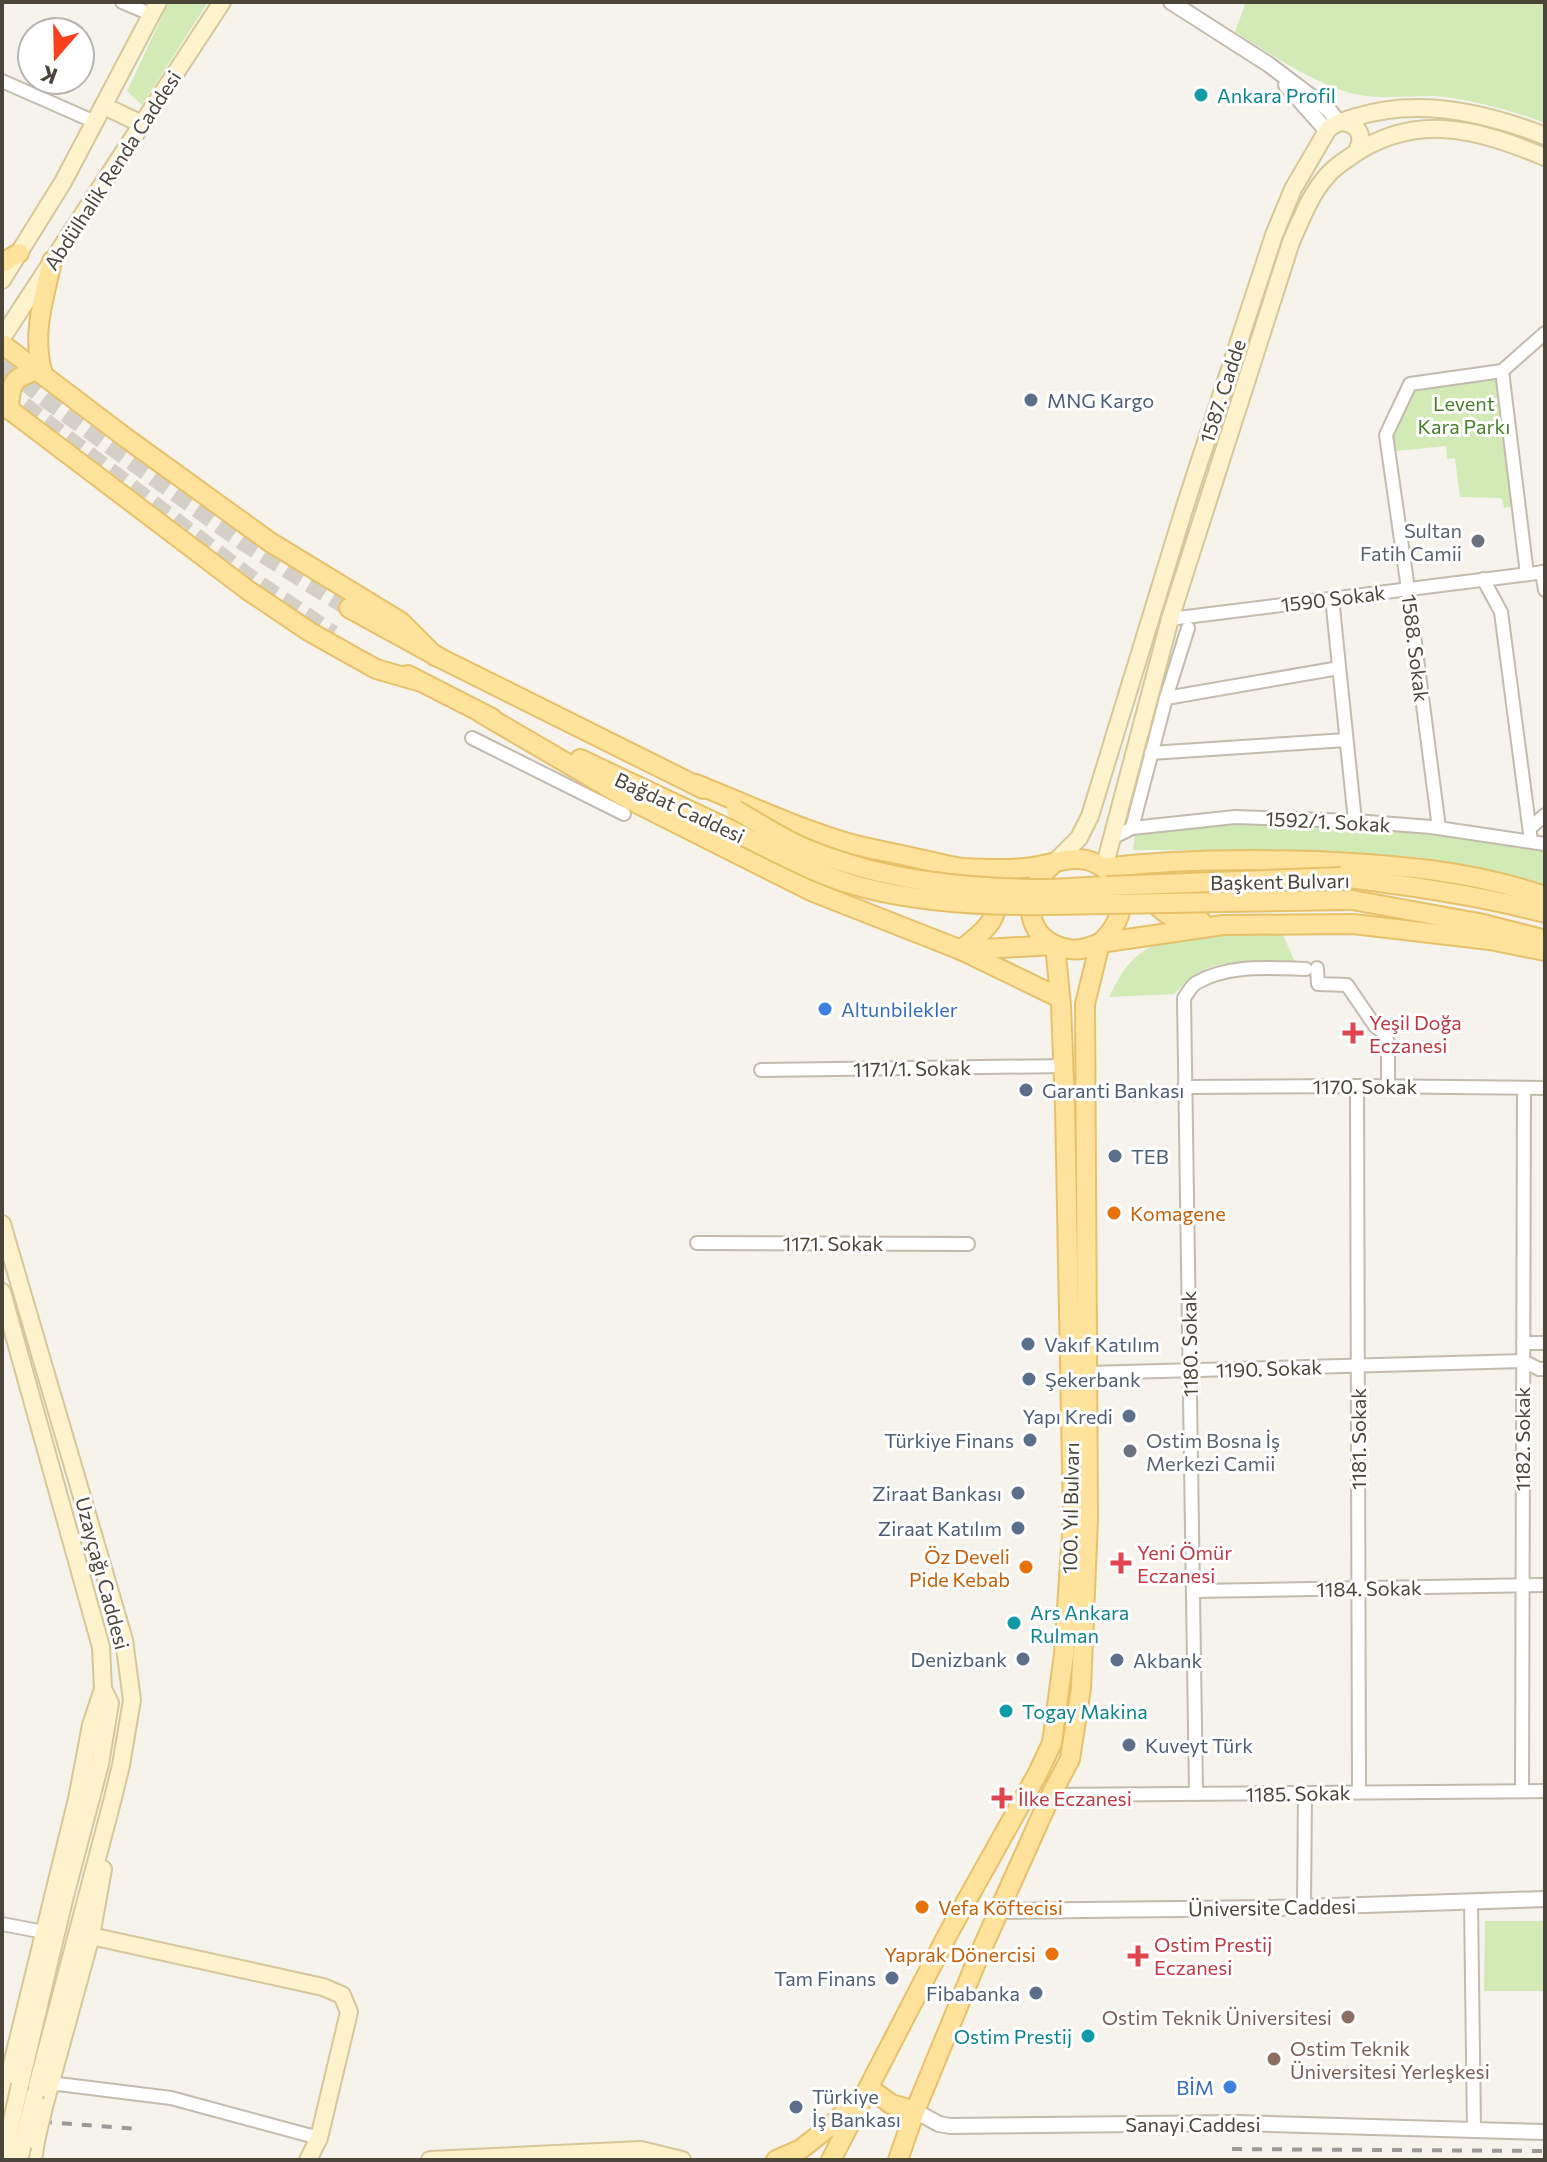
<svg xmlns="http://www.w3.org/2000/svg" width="1547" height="2162" viewBox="0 0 1547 2162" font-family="Commissioner,sans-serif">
  <rect width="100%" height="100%" fill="#f6f3ec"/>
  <g fill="#d2eab5">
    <polygon points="169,2 208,2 142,105 127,91"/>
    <path d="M1246,2H1545V123C1518,112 1459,96 1430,96C1404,96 1376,100 1350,93C1309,81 1271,54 1235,32Z"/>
    <polygon points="1497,374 1512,507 1504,508 1502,498 1460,497 1455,458 1447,459 1446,446 1396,451 1392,428 1413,386"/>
    <polygon points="1270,824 1411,829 1545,849 1545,887 1499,872 1416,857 1247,850 1133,850 1135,834 1190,827"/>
    <path d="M1282,933L1296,964C1262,963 1221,955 1192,977C1185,981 1180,988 1174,994L1109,997C1117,981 1126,963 1142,952C1174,930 1243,934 1282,933Z"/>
    <polygon points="1485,1921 1545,1921 1545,1991 1484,1991"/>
  </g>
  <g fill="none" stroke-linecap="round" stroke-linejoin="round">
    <g stroke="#d4d0c8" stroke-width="18" stroke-dasharray="18 9" stroke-linecap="butt">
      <polyline points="2,364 50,402 242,541 349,608"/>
      <polyline points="2,389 254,581 333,634"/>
    </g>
    <g stroke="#c2bbae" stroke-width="16">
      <g id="minor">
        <polyline points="122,2 153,15"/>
        <polyline points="2,81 95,122"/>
        <polyline points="1502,371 1527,574"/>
        <polyline points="1542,572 1545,590"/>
        <polyline points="1483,579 1501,612 1531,841"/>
        <polyline points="1332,598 1355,821"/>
        <polyline points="1170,619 1545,572"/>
        <polyline points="1166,698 1339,668"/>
        <polyline points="472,738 624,814"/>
        <polyline points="1151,753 1346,740"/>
        <polyline points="1132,828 1166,698 1188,628"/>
        <polyline points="1439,828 1408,589 1386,435 1410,384 1502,371 1545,333"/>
        <polyline points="1530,828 1545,815"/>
        <polyline points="1112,838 1132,828 1235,817 1355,821 1431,827 1545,844"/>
        <polyline points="1317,968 1318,984 1347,985 1375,1026 1384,1033 1388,1042 1388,1086"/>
        <polyline points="761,1070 1064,1066"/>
        <polyline points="1357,1086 1359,1792"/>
        <polyline points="1184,1087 1357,1086 1545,1088"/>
        <polyline points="697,1243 968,1244"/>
        <polyline points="1523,1343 1545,1343"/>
        <polyline points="1087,1373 1523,1361 1539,1369 1545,1369"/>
        <polyline points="1193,1591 1545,1585"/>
        <polyline points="1522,1791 1524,1088"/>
        <path d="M1196,1794L1184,998C1188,993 1191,986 1196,983C1228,964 1270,968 1306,969"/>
        <polyline points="1051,1795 1545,1791"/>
        <polyline points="1471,1902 1474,2130"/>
        <polyline points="1304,1907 1305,1793"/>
        <polyline points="2,1924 44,1932"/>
        <polyline points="50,2083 171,2098 319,2138"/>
      </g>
    </g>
    <g stroke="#c2bbae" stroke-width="18">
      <g id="tertiary">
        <polyline points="1171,2 1268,64 1329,110 1339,123"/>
        <polyline points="1286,85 1327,131"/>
        <polyline points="998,1911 1271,1908 1545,1899"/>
        <polyline points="915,2111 939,2124 950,2126 1238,2123 1545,2132"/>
      </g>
    </g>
    <g stroke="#d6c79b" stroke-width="20">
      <g id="secondary">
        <polyline points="104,106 142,124"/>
        <path d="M1341,122C1358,123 1365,136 1357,151"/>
        <polyline points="2,280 63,182 158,2"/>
        <polyline points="2,338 222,2"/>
        <path d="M1052,865L1079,838L1090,816L1186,503L1274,235L1293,189L1328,129C1336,122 1347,120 1356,117C1418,97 1487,113 1545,136"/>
        <path d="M1104,868L1170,619L1291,242C1301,220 1310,195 1326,177C1333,168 1341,163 1350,157C1415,111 1477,129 1545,157"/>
        <polyline points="2,1224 124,1640 132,1700 121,1765 113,1798 35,2094"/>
        <polyline points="2,1292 101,1647 103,1689 110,1703 100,1764 65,1896 20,2085"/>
        <polyline points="91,1936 323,1987 342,1995 349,2012 319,2138 308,2160"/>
        <polyline points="2,2105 77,1799 91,1725 103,1689"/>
        <polyline points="44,2107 91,1936 103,1869"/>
        <polyline points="33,2160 36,2141"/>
        <polyline points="430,2160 641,2150 682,2160"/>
      </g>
    </g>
    <g stroke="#e6c16a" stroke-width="22">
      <g id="primary">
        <polyline points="2,263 19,253"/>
        <polyline points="2,344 126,438 270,542 401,622 435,656"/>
        <path d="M43,374C31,335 44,299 52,261"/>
        <polyline points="2,404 249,591 310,632 376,669 418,681"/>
        <path d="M9,410C10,383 12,378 38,370"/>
        <polyline points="349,608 442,659 703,789"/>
        <polyline points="408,675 492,718"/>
        <polyline points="481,713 630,800 811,891 961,950 1060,998"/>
        <polyline points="580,759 733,831"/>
        <path d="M696,784C748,805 801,830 855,845C875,850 895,853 915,858C930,861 947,866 963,868C982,869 1004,870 1024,868C1048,867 1073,852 1095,863C1131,881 1127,920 1100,943"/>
        <path d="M1052,865C1019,891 1024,943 1069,949C1080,951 1090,947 1100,943L1223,925L1353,924L1490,940L1545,951"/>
        <path d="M1104,868C1174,859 1246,859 1317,861C1397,865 1468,870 1545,896"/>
        <path d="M1341,877C1409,886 1478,895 1545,913"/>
        <polyline points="1050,889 1107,886"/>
        <path d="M1149,895C1165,919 1175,918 1201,921"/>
        <polyline points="1352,900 1479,923 1542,939"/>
        <polyline points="1050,905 1109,904"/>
        <path d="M961,950C983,931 998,924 998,892"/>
        <polyline points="964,950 1055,945"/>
        <polyline points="869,2088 891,2104 915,2111"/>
        <polyline points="776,2160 801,2149 833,2124 855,2101"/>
        <polyline points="831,2160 949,1932 1038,1773 1052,1743 1064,1654 1073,1519 1065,1105 1061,1006 1055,945"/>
        <polyline points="898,2160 915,2111 980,1953 1051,1795 1070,1759 1081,1688 1088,1519 1085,1004 1100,943"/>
      </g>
    </g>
    <use href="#minor" stroke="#fff" stroke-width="12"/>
    <use href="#tertiary" stroke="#fff" stroke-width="14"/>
    <use href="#secondary" stroke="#fff3cd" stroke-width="16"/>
    <use href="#primary" stroke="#ffe39c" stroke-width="18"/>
    <g stroke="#9a9a9a" stroke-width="4" stroke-dasharray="10 10" stroke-linecap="butt">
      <polyline points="2,2119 140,2129"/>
      <polyline points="1232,2149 1545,2151"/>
    </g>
    <g stroke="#d6c79b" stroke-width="20" stroke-linecap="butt">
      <g id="secondary-bridge">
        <polyline points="36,2141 44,2107"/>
        <polyline points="3,2160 20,2085"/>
        <polyline points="19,2160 35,2094"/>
      </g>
    </g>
    <g stroke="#e6c16a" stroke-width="22" stroke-linecap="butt">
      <g id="primary-bridge">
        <path d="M736,810C759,823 782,839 807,849C885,881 966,889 1050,889"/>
        <path d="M733,831C776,852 818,876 865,888C925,903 987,906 1050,905"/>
        <polyline points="1107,886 1341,877"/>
        <polyline points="1109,904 1352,900"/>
      </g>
    </g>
    <use href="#secondary-bridge" stroke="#fff3cd" stroke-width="16"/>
    <use href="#primary-bridge" stroke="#ffe39c" stroke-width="18"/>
  </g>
  <g fill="#0f9aa8" stroke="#fff" stroke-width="3">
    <circle cx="1201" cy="95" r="8"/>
    <circle cx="1014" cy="1623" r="8"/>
    <circle cx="1006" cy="1711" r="8"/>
    <circle cx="1088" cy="2036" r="8"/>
  </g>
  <g fill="#5c6f8a" stroke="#fff" stroke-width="3">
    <circle cx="1031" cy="400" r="8"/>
    <circle cx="1026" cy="1090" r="8"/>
    <circle cx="1115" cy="1156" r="8"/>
    <circle cx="1028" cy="1344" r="8"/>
    <circle cx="1029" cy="1379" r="8"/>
    <circle cx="1129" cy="1416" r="8"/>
    <circle cx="1030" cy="1440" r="8"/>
    <circle cx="1018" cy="1493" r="8"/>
    <circle cx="1018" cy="1528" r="8"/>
    <circle cx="1023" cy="1659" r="8"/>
    <circle cx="1117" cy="1660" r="8"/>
    <circle cx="1129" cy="1745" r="8"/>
    <circle cx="892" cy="1978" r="8"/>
    <circle cx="1036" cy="1993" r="8"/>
    <circle cx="796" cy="2107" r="8"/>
  </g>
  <g fill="#6b7280" stroke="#fff" stroke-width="3">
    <circle cx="1478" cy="541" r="8"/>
    <circle cx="1130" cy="1451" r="8"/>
  </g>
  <g fill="#3f7fe0" stroke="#fff" stroke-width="3">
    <circle cx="825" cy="1009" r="8"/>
    <circle cx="1230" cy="2087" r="8"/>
  </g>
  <g fill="#e0444e" stroke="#fff" stroke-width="3">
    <path d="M1349 1021h8v8h8v8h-8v8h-8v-8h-8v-8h8z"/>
    <path d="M1117 1551h8v8h8v8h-8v8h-8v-8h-8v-8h8z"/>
    <path d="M998 1786h8v8h8v8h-8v8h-8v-8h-8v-8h8z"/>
    <path d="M1134 1944h8v8h8v8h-8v8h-8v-8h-8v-8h8z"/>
  </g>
  <g fill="#e8710a" stroke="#fff" stroke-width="3">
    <circle cx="1114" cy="1213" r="8"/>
    <circle cx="1026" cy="1567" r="8"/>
    <circle cx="922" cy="1907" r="8"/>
    <circle cx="1052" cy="1954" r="8"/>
  </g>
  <g fill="#8d6e63" stroke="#fff" stroke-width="3">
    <circle cx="1348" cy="2017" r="8"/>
    <circle cx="1274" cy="2059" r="8"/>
  </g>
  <g text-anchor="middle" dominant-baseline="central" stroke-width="6" stroke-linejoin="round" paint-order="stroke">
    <g font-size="20" fill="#0d838f" stroke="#fff" text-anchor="start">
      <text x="1217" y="95">Ankara Profil</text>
      <text x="1030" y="1612">Ars Ankara<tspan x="1030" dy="23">Rulman</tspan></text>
      <text x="1022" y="1711">Togay Makina</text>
      <text x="1072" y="2036" text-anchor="end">Ostim Prestij</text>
    </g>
    <g font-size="20" fill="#4b4439" stroke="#fff">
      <text transform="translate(112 170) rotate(-57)">Abdülhalik Renda Caddesi</text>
      <text transform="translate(1222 391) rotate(-72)">1587. Cadde</text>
      <text transform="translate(1333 598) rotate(-7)">1590 Sokak</text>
      <text transform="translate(1416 648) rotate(83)">1588. Sokak</text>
      <text transform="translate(680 807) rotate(25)">Bağdat Caddesi</text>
      <text transform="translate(1328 821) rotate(3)">1592/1. Sokak</text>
      <text transform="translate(1280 881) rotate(-1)">Başkent Bulvarı</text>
      <text transform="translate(912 1068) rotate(-1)">1171/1. Sokak</text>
      <text x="1365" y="1086">1170. Sokak</text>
      <text x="833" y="1243">1171. Sokak</text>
      <text transform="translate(1189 1344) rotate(-91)">1180. Sokak</text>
      <text transform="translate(1269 1368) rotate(-2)">1190. Sokak</text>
      <text transform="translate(1358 1439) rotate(-90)">1181. Sokak</text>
      <text transform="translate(1522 1439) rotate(-90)">1182. Sokak</text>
      <text transform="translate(1070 1508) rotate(-89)">100. Yıl Bulvarı</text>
      <text transform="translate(103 1573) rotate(75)">Uzayçağı Caddesi</text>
      <text transform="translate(1369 1588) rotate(-1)">1184. Sokak</text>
      <text transform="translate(1298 1793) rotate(-1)">1185. Sokak</text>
      <text transform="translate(1272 1907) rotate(-1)">Üniversite Caddesi</text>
      <text x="1193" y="2124">Sanayi Caddesi</text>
    </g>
    <g font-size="20" fill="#4e5e75" stroke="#fff" text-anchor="start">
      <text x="1047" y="400">MNG Kargo</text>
      <text x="1042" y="1090">Garanti Bankası</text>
      <text x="1131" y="1156">TEB</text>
      <text x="1044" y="1344">Vakıf Katılım</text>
      <text x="1045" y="1379">Şekerbank</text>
      <text x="1113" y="1416" text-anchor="end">Yapı Kredi</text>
      <text x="1014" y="1440" text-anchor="end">Türkiye Finans</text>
      <text x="1002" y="1493" text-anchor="end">Ziraat Bankası</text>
      <text x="1002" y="1528" text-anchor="end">Ziraat Katılım</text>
      <text x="1007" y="1659" text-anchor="end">Denizbank</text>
      <text x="1133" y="1660">Akbank</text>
      <text x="1145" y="1745">Kuveyt Türk</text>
      <text x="876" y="1978" text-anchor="end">Tam Finans</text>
      <text x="1020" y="1993" text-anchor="end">Fibabanka</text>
      <text x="812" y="2096">Türkiye<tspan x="812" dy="23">İş Bankası</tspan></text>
    </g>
    <g font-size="20" fill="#4a7f2a" stroke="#fff">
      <text x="1464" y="403">Levent<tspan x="1464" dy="23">Kara Parkı</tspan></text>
    </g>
    <g font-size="20" fill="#5b616d" stroke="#fff" text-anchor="end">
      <text x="1462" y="530">Sultan<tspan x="1462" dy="23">Fatih Camii</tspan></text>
      <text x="1146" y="1440" text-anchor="start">Ostim Bosna İş<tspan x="1146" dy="23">Merkezi Camii</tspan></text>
    </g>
    <g font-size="20" fill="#366cbe" stroke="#fff" text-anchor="start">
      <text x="841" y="1009">Altunbilekler</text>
      <text x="1214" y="2087" text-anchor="end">BİM</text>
    </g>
    <g font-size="20" fill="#be3a42" stroke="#fff" text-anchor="start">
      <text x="1369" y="1022">Yeşil Doğa<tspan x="1369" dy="23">Eczanesi</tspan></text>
      <text x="1137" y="1552">Yeni Ömür<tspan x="1137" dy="23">Eczanesi</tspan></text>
      <text x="1018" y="1798">İlke Eczanesi</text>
      <text x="1154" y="1944">Ostim Prestij<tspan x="1154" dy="23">Eczanesi</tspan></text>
    </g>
    <g font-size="20" fill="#c56008" stroke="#fff" text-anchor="start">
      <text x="1130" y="1213">Komagene</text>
      <text x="1010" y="1556" text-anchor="end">Öz Develi<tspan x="1010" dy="23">Pide Kebab</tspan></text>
      <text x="938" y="1907">Vefa Köftecisi</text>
      <text x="1036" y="1954" text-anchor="end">Yaprak Dönercisi</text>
    </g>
    <g font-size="20" fill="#785e54" stroke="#fff" text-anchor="end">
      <text x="1332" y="2017">Ostim Teknik Üniversitesi</text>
      <text x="1290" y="2048" text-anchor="start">Ostim Teknik<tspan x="1290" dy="23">Üniversitesi Yerleşkesi</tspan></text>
    </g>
  </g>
  <rect width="1547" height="2162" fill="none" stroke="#4b4439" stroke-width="8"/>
  <g transform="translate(56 56) rotate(200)"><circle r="38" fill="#ffffff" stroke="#b7b4b0" stroke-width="2"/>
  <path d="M0-6L14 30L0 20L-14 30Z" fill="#fc3f1d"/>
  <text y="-12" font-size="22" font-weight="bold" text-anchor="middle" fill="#4b4439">K</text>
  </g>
</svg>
